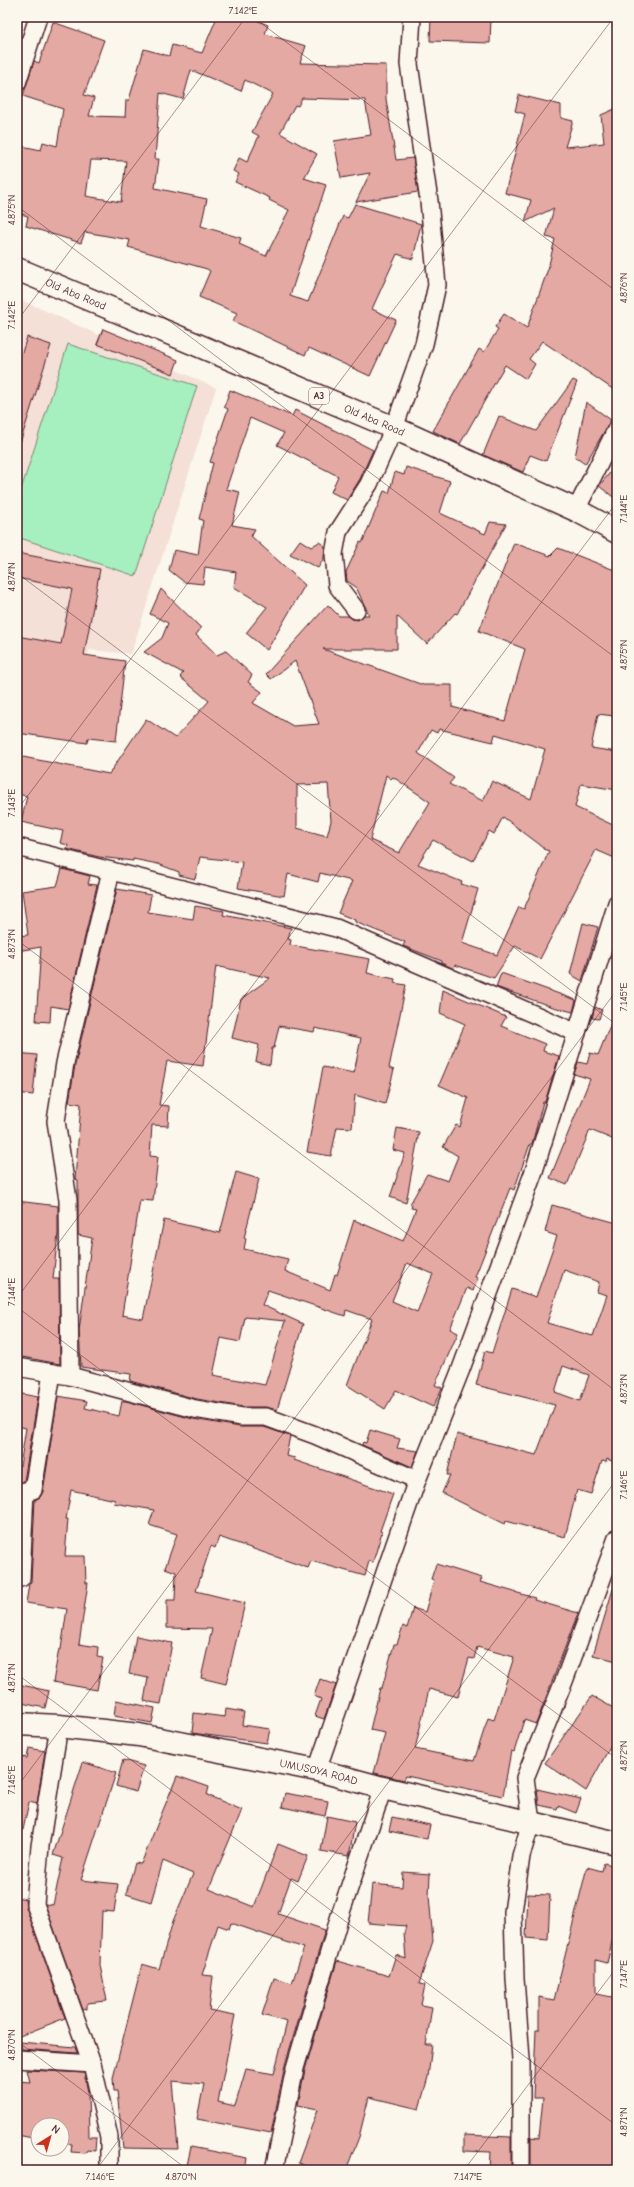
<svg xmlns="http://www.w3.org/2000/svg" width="634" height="2187" viewBox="0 0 634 2187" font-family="'Comic Neue',sans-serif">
  <rect width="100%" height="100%" fill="#fbf7ec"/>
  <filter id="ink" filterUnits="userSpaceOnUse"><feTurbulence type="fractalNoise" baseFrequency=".025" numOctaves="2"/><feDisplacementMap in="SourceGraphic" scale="8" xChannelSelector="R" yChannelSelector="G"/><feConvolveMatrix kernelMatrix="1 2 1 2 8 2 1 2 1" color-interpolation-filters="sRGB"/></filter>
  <g filter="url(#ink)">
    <polygon fill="#f4e0d6" points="17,298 216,388 131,654 89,650 84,687 17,679"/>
    <polygon fill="#a6efbe" stroke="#788774" points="68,344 197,386 136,576 17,537 17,502"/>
    <g fill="#e4a9a3" stroke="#4a1f2b" fill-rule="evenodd">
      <path d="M217,17H249L268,25L265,34L306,46L300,63L386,65V99L396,160L413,158L418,192L356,202L370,173L341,178L334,141L371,135L365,100L302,98L298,106L295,105L280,133L317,154L304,178L326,185L290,296L308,302L343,216L348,218L355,204L421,224L413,259L397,254L372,309L396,320L370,376L309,348L305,355L233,321L237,313L199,297L210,271L207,269L128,247L130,240L85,232L81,243L26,226L28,216L17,213V145L41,150L43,142L57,146L63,109L23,96L34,61L39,63L53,22L104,40L84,95L94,98L89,116L125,117L126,100H129L144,49L169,56L172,45L202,53ZM191,70L241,91L245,80L273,94L252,132L259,136L247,162L239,158L233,171L239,174L235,182L270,198L269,200L289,210L266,256L239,244L241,238L201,226L207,199L155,188L159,159H155L160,93L183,99ZM91,160L126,161L121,202L86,196Z"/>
      <polygon points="431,17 491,17 490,43 430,41"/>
      <polygon points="519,95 561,105 561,118 573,121 565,147 604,143 601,115 617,108 617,392 542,341 529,359 535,364 526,379 505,365 460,444 433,431 479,349 484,352 498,329 495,327 504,314 527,328 548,269 555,239 546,237 554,208 525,222 531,200 505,193 525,114 515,111"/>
      <polygon points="103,329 178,360 173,374 97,344"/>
      <polygon points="27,337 51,345 20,443 17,443 17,368"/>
      <polygon points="573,380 577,382 546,461 530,455 523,472 483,455 499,416 536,431"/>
      <polygon points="230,390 292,416 295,410 373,450 360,479 347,500 331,492 338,476 277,445 284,433 250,418 226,489 240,492 232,525 255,529 251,536 305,585 267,650 246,633 267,607 234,587 236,572 205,567 203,584 184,582 169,570 174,550 198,555 203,520 199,519 213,463 210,462 228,409 224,407"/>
      <polygon points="586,402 611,420 585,464 575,457"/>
      <polygon points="617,464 617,500 599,486"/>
      <path d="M406,467L450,481L440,513L485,534L490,522L506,524L457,614L455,613L427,644L397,616V649H323L423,685H452V707L505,721L525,649L479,631L514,543L550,556L558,548L617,571V695L614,716L598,714L591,748L617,752V790L581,784L575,807L617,827V859L596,850L540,959L515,946L494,978L455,965L454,969L442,963V961L403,946L405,942L355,922V920L338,913L352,881L320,873L318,882L288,874L284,896L238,888L242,862L200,857L195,879L179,875V872L158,864L133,859V861L99,857L67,849L68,845L60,843L63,831L21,822L27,796L17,794L18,756L109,774L146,719L175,738L209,701L180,677L183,673L144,652L162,638L168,623L150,614L161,589L201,628L196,635L217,655L226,651L252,675L248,682L262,692L253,703L293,726L319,724L295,661L271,679L266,674L328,605L339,616H348L353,619L358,620L364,615H369L356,587L347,581L346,572L360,542L362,543L384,491L389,493L395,472L404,475ZM439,729L493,742L495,734L545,749L531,799L492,781L483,801L449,784L454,778L418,753L431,730L437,733ZM386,775L391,779L393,777L430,802L399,853L370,840ZM328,784L331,821L327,836L297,828V785ZM503,817L543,847V849L549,851L524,909L519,907L497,955L462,943L478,889L461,884L462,882L418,864L433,840L473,861L489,831L494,834Z"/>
      <polygon points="300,540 311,547 319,542 325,546 324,558 318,568 290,554"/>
      <polygon points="17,553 100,569 84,655 125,661 116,741 88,738 87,743 17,733 17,636 61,644 72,589 17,578"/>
      <polygon points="62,869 90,876 88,884 97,885 68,1009 51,1006 50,1022 36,1021 41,947 17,951 17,936 28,935 22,891 57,886"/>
      <path d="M117,889L151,895L148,912L193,919L195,906L224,911L223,915L291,928L288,939L291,940L290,945L370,959L367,973L395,979L394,983L406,985L389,1068L394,1070L385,1104L355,1095L352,1128L337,1127L331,1156L307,1152L323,1067L354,1073L361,1038L315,1028L314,1032L279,1026L274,1048H272L270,1065L256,1062L259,1045L232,1038L241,999L270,978L216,966L203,1066L167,1061L159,1105L169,1106L168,1126L152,1125L150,1156L158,1157L153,1201L140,1200L122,1315L143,1319L164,1220L220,1233L236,1172L259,1179L244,1238L246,1239L244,1249L288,1259L285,1271L330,1290L335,1274L337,1275L354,1220L403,1241L416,1209L411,1208L412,1205L410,1204L427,1174L448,1181L458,1156L443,1147L456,1125L460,1127L468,1098L439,1085L465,1024L440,1013L443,990L506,1017L501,1026L545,1044L543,1051L559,1056L545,1102H543L532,1144H530L514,1190L510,1188L475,1277L478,1278L473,1291L467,1288L450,1329L458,1333L435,1385L442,1388L433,1407L396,1390L385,1409L347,1385L372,1319L346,1310L345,1316L268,1290L262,1305L303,1324L277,1410L266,1407H243L197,1399L130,1381L131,1374L81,1367L79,1330L92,1238L78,1235V1180L75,1179L81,1104L69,1102L75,1065ZM407,1263L433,1274L417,1312L392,1301ZM245,1317L285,1321L265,1385L213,1375L221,1338L240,1342Z"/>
      <polygon points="583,923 598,927 582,981 570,974"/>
      <polygon points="501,973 576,1000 573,1012 553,1007 496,987"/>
      <polygon points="595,1007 602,1010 599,1019 592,1018"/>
      <polygon points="617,1009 617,1141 590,1130 567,1185 550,1178 590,1079 574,1074 578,1062 587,1064 590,1053 598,1055"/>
      <polygon points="17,1053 37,1055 33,1095 17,1093"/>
      <polygon points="397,1128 419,1132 406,1203 390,1197 405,1153 393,1150"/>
      <polygon points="17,1201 58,1206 58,1233 53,1279 59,1279 60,1364 17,1356 17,1293 21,1293 19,1264 17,1263"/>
      <path d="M552,1205L617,1223V1463L607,1459L606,1462L602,1461L591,1494L577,1490L565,1537L506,1521L505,1524L442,1493L450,1475H447L457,1434L536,1455L555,1405L476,1385L485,1351L492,1353L512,1289L536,1297L557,1236L545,1232ZM564,1270L599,1282L597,1292L607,1295L593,1336L547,1323ZM563,1366L589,1375L580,1401L555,1392Z"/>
      <polygon points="17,1393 38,1397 24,1481 17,1485 17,1465 20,1466 26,1428 17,1426"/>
      <polygon points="58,1396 87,1401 85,1408 119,1416 122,1401 126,1401 193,1419 240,1427 264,1427 290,1436 286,1456 295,1458 294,1460 393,1494 380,1531 382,1532 373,1562 369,1561 365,1576 311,1561 308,1568 219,1537 215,1548 211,1546 196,1591 245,1603 226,1684 201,1678 212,1629 167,1628 167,1600 175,1600 176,1572 165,1568 177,1534 149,1525 154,1510 114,1503 115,1500 71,1490 66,1519 68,1519 65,1556 85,1556 86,1583 88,1583 79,1644 98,1647 97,1657 103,1658 97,1690 53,1682 59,1649 61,1649 67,1609 26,1603 29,1584 31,1582 35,1500 40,1497 43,1492"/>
      <polygon points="370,1430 400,1439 397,1448 418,1451 412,1467 362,1445 363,1442 366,1443"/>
      <path d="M436,1564L482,1578L480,1582L535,1598L534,1600L578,1613L536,1724L524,1720L514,1752L511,1751L503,1796L406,1776L404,1780L374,1773L385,1733L370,1730L380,1688H382L394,1644H397L403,1626L407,1628L413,1608L425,1612L434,1580L431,1579ZM477,1647L514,1657L494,1720L488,1718L474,1761L415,1749L429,1689L458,1697L469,1658L474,1659Z"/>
      <polygon points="613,1589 617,1589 617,1661 593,1655"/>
      <polygon points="136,1636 172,1643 161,1704 144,1701 148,1678 129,1674"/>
      <polygon points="320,1679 336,1685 324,1719 315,1716 321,1699 314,1696"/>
      <polygon points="17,1684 49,1691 45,1708 17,1702"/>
      <polygon points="592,1696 617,1710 617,1718 611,1728 617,1732 617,1734 586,1791 545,1763"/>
      <polygon points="116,1700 155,1708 152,1723 114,1716"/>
      <polygon points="226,1709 244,1712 242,1725 270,1729 267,1743 192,1733 194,1713 225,1717"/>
      <polygon points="29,1748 45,1751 37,1804 29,1802 23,1830 17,1830 17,1756 27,1758"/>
      <polygon points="123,1760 144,1766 136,1792 116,1786"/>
      <polygon points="83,1762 116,1773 81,1880 118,1884 114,1912 102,1911 100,1965 107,2001 87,2003 87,2009 83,2010 45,1904 53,1905 63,1858 53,1855"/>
      <path d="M177,1776L209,1787L207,1795L242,1810L209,1889L254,1907L278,1844L308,1856L298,1881L291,1878L278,1914L325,1930L285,2065L271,2133L197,2119L204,2084L172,2081L178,2149L123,2148L117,2091H114L113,2078L142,1964L159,1969L173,1921L193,1874L163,1861L151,1902L126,1894L135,1863L141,1864ZM231,1923L304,1948L292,1983L274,1978L262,2015L287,2022L274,2074L246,2069L235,2106L218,2102L235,2015L209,2010L213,1976L202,1975L218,1925L229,1929Z"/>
      <polygon points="537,1789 581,1799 576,1813 558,1806 557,1809 539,1805"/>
      <polygon points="285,1793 328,1801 325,1816 282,1807"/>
      <polygon points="327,1816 355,1822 349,1856 321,1851"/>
      <polygon points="392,1817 430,1825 427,1839 389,1831"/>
      <polygon points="604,1863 617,1866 617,1921 607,1963 596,1960 596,1994 617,1998 617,2170 531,2170 531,2137 539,2138 543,2098 533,2098 536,2030 539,2030 539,1997 554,2000 587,1867 602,1871"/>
      <polygon points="403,1872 430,1874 429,1896 433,1941 419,1984 425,1985 421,2005 432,2007 426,2045 432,2045 428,2077 419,2109 369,2097 359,2137 346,2170 316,2170 298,2163 318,2109 298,2105 305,2070 337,1961 389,1976 396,1955 406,1959 404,1933 406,1926 368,1923 372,1884 402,1887"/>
      <polygon points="528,1894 550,1895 548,1940 526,1938"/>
      <polygon points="17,1897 25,1899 26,1907 65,2018 17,2037"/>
      <polygon points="20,2042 75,2047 77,2053 22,2049"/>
      <polygon points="27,2070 84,2073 88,2092 89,2137 96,2137 95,2151 87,2150 86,2153 71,2152 72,2144 62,2143 62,2125 38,2125 38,2139 17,2135 17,2081 30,2082"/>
      <polygon points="464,2135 511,2137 511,2170 490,2170 491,2152 464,2151"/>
      <polygon points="191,2147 247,2158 245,2170 186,2170"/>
    </g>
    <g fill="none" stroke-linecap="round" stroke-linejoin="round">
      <g stroke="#4a1f2b" stroke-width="20">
        <g id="minor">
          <polyline points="17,83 38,17"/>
          <polyline points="576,510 617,428"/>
          <polyline points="356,610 337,585 334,554 338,532 369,484 394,428 424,344 437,285 429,201 409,64 412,17"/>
          <polyline points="17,847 336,928 577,1033"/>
          <polyline points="17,1367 70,1376 195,1409 242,1417 266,1417 315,1435 417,1480"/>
          <polyline points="70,1376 68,1200 56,1121 65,1063 111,871"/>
          <polyline points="17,1578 21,1578 25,1491 33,1490 52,1373"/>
          <polyline points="59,1726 40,1846 35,1904 92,2064 109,2137 109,2170"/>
          <polyline points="317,1770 417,1480 461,1369 534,1171 617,903"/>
          <polyline points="17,2059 92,2064"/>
          <polyline points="274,2170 295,2068 341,1912 383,1788"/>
          <polyline points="521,2170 521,2059 515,1979 513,1912 521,1856 531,1822 525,1778 564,1681 617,1538"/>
        </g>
      </g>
      <g stroke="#4a1f2b" stroke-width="25">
        <g id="secondary">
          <path id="s1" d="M17,1724L59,1726L139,1735L317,1770L383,1788L617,1843"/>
        </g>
      </g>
      <g stroke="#4a1f2b" stroke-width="25">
        <g id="primary">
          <path id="s2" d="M17,269L394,428L576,510L617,532"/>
        </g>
      </g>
      <use href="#minor" stroke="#fbf7ec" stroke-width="17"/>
      <use href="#secondary" stroke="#fbf7ec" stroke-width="22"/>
      <use href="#primary" stroke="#fbf7ec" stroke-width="22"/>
    </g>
  </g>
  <path fill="none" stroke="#4a1f2b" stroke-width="1" stroke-opacity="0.45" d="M253,17L617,292M17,206L617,659M17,321L246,17M17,573L617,1025M17,810L614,17M17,940L617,1392M17,1298L617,502M17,1307L617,1759M17,1674L617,2126M17,1787L617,990M17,2041L188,2170M96,2170L617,1479M464,2170L617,1967"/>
  <g text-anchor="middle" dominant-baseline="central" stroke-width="3.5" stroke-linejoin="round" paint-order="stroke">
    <rect fill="#fbf7ec" stroke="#7f6065" stroke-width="1" x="309" y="388" width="20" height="16" rx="3"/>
    <g font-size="10" font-weight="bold" fill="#4a1f2b">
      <text x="319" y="396">A3</text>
    </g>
    <g font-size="11" fill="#4a1f2b" stroke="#fbf7ec">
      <text stroke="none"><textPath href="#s2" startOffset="64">Old Aba Road</textPath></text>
      <text stroke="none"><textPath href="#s2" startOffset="388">Old Aba Road</textPath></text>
      <text stroke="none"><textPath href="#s1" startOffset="306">UMUSOYA ROAD</textPath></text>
    </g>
  </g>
  <rect width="634" height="2187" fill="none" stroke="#fbf7ec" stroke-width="44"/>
  <g transform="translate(50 2137) rotate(37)"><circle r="19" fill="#fbf7ec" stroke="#b4a19f"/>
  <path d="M0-3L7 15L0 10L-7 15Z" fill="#c8321e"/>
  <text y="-6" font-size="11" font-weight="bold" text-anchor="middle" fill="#4a1f2b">N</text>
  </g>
  <rect x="22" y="22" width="590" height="2143" fill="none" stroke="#4a1f2b" stroke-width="1.5"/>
  <g font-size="10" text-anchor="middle" fill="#4a1f2b">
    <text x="243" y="14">7.142°E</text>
    <text transform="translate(11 210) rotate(-90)" y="4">4.875°N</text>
    <text transform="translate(623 288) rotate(-90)" y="4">4.876°N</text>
    <text transform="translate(11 315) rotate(-90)" y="4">7.142°E</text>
    <text transform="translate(623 509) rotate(-90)" y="4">7.144°E</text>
    <text transform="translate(11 577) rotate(-90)" y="4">4.874°N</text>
    <text transform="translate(623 655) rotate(-90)" y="4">4.875°N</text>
    <text transform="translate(11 803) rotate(-90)" y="4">7.143°E</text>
    <text transform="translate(11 944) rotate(-90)" y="4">4.873°N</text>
    <text transform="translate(623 997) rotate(-90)" y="4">7.145°E</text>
    <text transform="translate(11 1292) rotate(-90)" y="4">7.144°E</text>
    <text transform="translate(623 1389) rotate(-90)" y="4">4.873°N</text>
    <text transform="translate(623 1485) rotate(-90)" y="4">7.146°E</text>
    <text transform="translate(11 1678) rotate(-90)" y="4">4.871°N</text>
    <text transform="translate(623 1756) rotate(-90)" y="4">4.872°N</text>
    <text transform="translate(11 1780) rotate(-90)" y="4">7.145°E</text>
    <text transform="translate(623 1974) rotate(-90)" y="4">7.147°E</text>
    <text transform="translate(11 2045) rotate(-90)" y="4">4.870°N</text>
    <text transform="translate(623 2122) rotate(-90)" y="4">4.871°N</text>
    <text x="100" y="2180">7.146°E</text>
    <text x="181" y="2180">4.870°N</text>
    <text x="468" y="2180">7.147°E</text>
  </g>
</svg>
